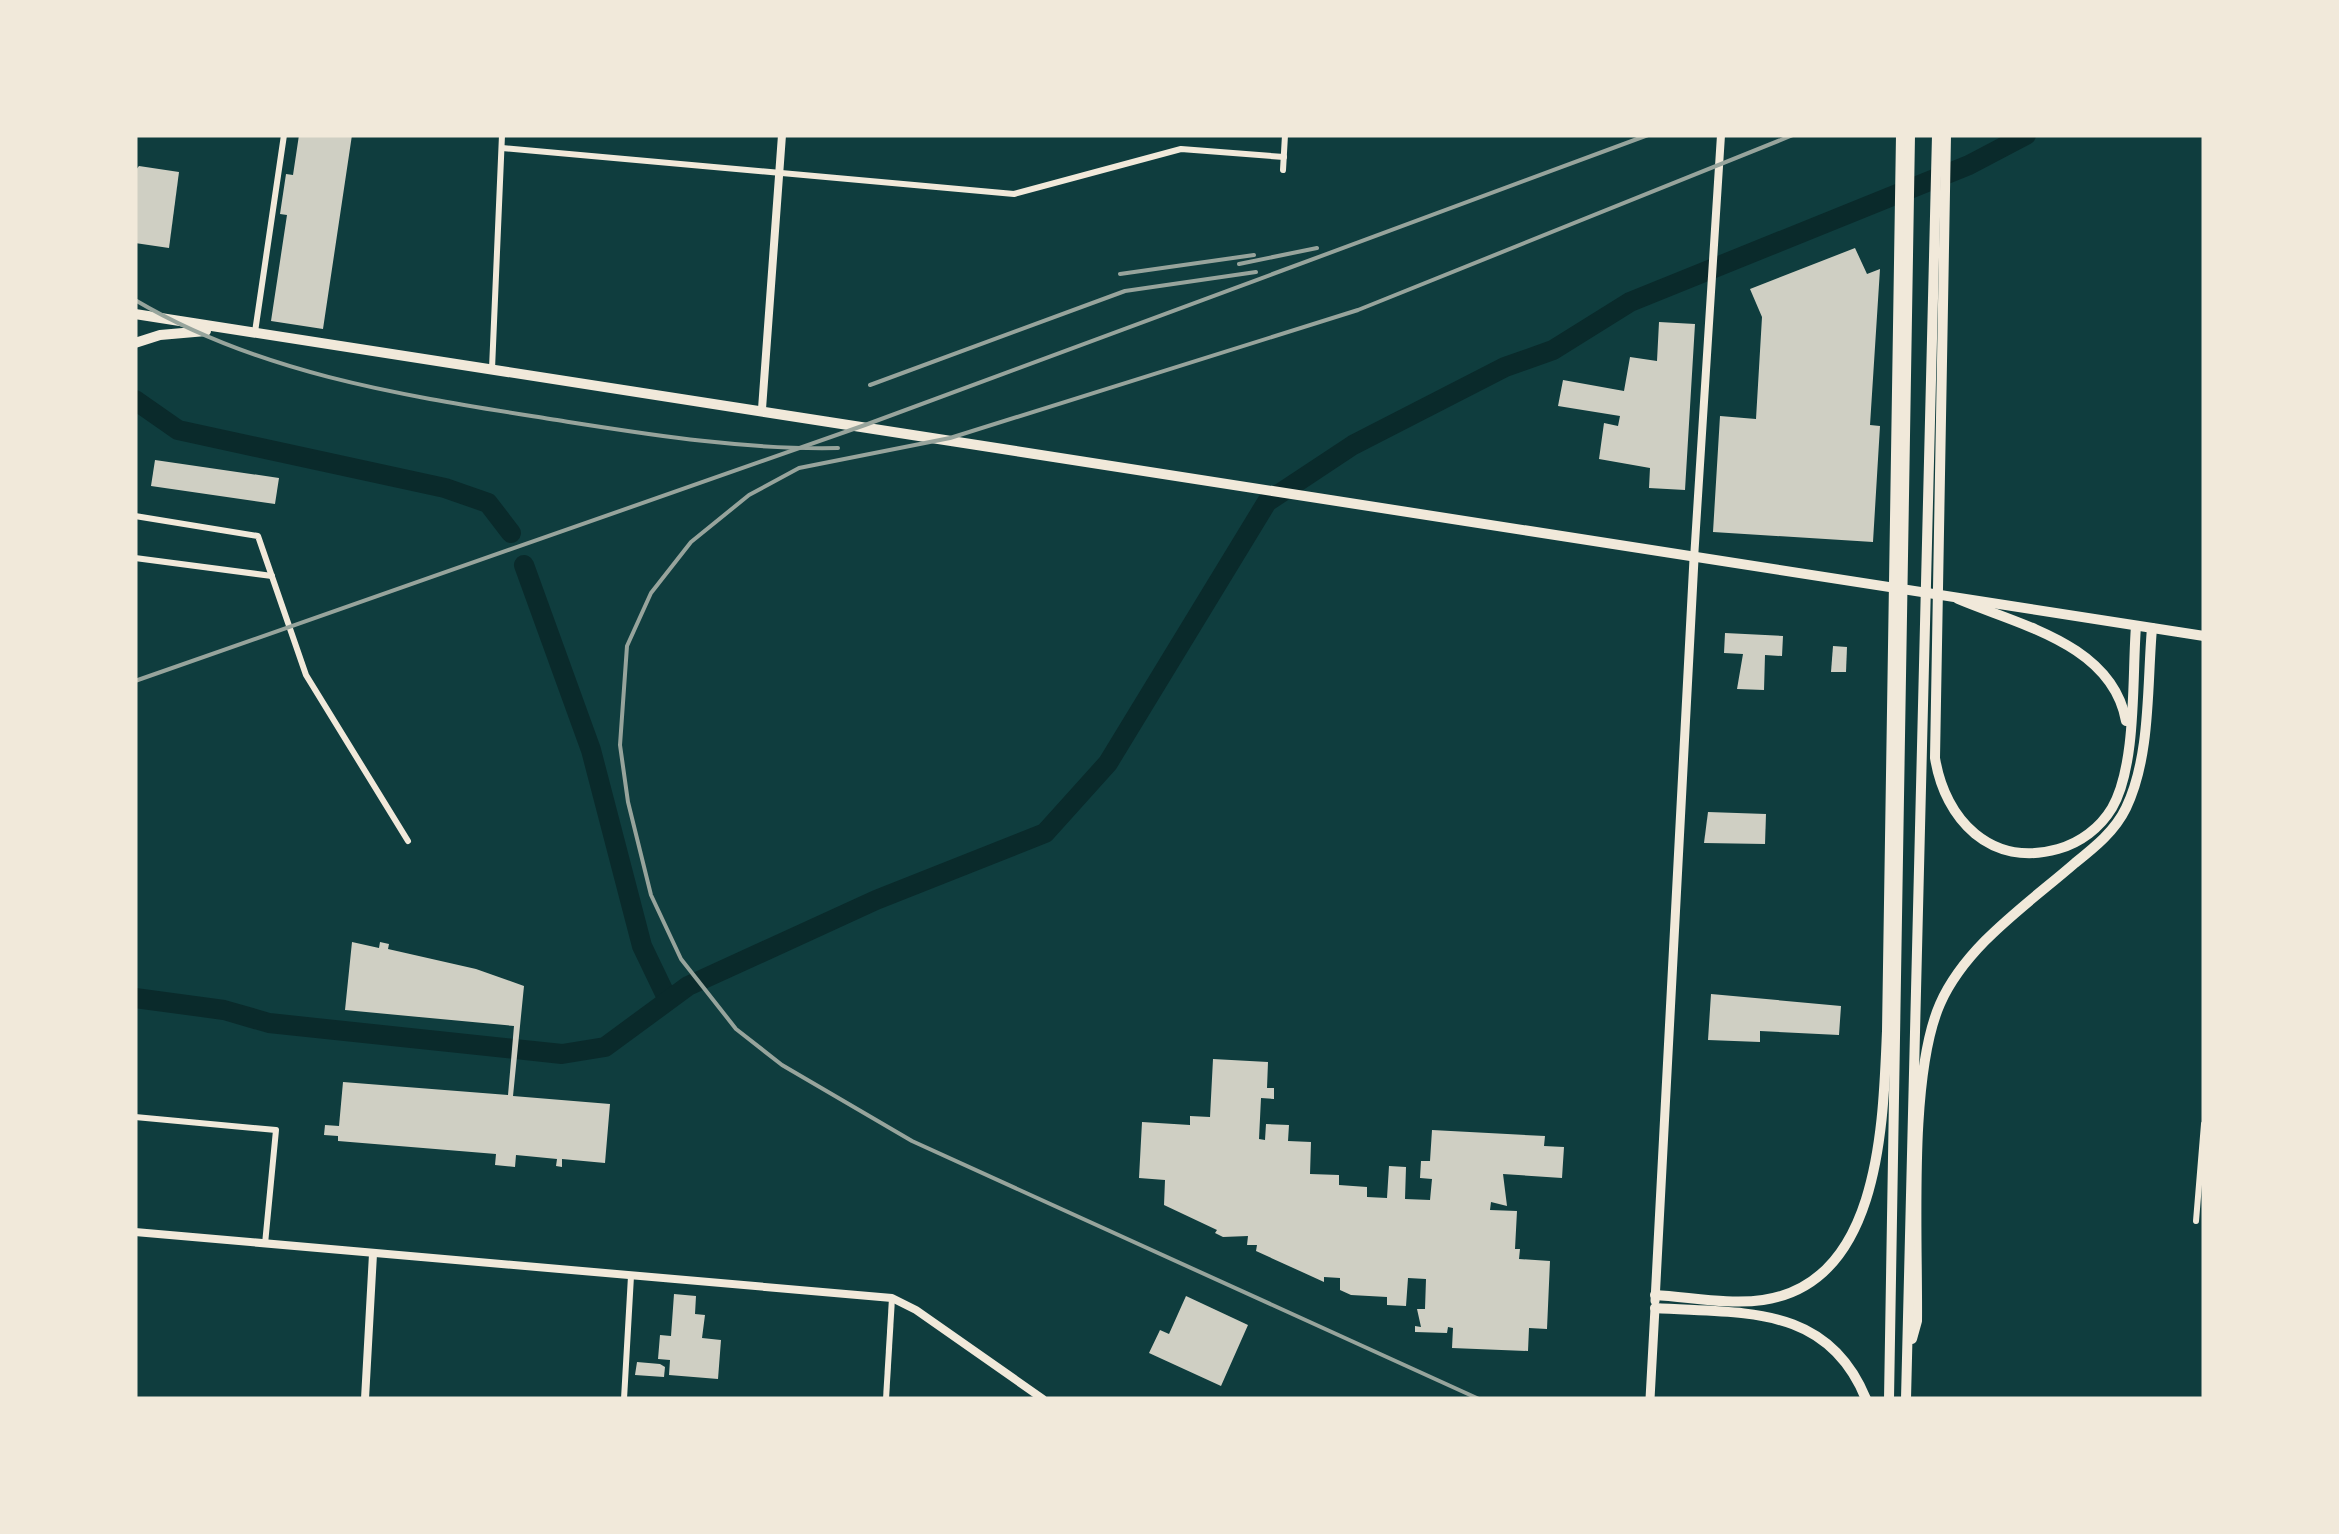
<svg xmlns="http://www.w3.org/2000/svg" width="2339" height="1534" viewBox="0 0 2339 1534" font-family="'IBM Plex Sans',sans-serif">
  <rect width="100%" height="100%" fill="#0f3d3e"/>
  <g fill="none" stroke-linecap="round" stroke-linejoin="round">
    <g stroke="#0a2a2b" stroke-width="20">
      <polyline points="135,400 178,430 445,488 488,503 511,533"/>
      <polyline points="524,565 591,750 642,946 667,998"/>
      <polyline points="135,998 224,1010 269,1023 562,1054 605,1047 688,986 876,900 1045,833 1108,763 1267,502 1353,445 1505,367 1553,350 1630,302 1969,165 2026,135"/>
    </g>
  </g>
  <g fill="#cfcfc3">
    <polygon points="299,135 352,135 323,329 271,321 287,215 280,214 286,174 293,175"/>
    <polygon points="139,166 179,172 169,248 135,243 135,171"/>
    <polygon points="1855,248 1867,274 1880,269 1870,425 1880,426 1873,542 1713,532 1720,416 1756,419 1762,317 1750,289"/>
    <polygon points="1659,322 1695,324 1685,490 1649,488 1650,468 1599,459 1604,423 1618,426 1620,416 1558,406 1563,380 1624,391 1630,357 1657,361"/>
    <polygon points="155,460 279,478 275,504 151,486"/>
    <polygon points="1725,633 1783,636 1782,656 1765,655 1764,690 1737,689 1743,654 1724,653"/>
    <polygon points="1833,646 1847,647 1846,672 1831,672"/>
    <polygon points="1708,812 1766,814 1765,844 1704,843"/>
    <polygon points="352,942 379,948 380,942 389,944 388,949 476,969 524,986 513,1096 610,1104 605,1163 562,1159 562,1167 556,1166 557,1159 516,1155 515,1167 495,1165 496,1154 338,1141 338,1136 324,1135 325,1125 339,1126 343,1082 508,1095 514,1026 345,1010"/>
    <polygon points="1711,994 1841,1006 1839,1035 1760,1031 1760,1042 1708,1040"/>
    <polygon points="1213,1059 1268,1062 1267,1088 1274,1088 1274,1099 1261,1098 1259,1139 1265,1140 1266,1124 1289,1125 1288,1141 1311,1142 1310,1174 1339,1175 1339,1185 1367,1187 1367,1197 1387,1198 1389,1166 1406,1167 1405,1199 1430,1200 1432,1179 1420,1178 1421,1161 1430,1161 1432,1130 1545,1136 1544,1146 1564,1147 1562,1178 1503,1174 1507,1206 1491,1202 1490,1210 1517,1211 1515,1249 1520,1249 1519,1259 1550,1261 1547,1329 1529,1328 1528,1351 1452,1348 1453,1328 1448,1327 1447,1333 1415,1332 1415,1326 1421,1327 1417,1309 1425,1309 1426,1279 1408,1278 1406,1306 1387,1305 1387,1297 1351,1295 1340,1290 1340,1278 1324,1277 1324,1282 1256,1251 1257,1245 1247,1245 1248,1236 1223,1237 1215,1233 1217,1230 1164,1205 1165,1180 1139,1178 1142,1122 1190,1125 1190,1116 1210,1117"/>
    <polygon points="674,1294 696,1296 695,1314 705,1315 702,1338 721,1340 718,1379 669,1375 670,1360 658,1359 660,1335 671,1336"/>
    <polygon points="1186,1296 1248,1325 1221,1386 1149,1353 1160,1330 1169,1334"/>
    <polygon points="637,1362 660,1364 665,1367 664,1377 635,1375"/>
  </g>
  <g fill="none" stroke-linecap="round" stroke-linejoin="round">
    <g stroke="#f1e9da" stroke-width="6">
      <polyline points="502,148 1014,194 1181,149 1284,157"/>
      <polyline points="1283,170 1285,135"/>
      <polyline points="255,332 284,135"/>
      <polyline points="492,369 502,135"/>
      <polyline points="135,516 258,536 306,675 408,841"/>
      <polyline points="135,558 272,576"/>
      <polyline points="135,1117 276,1130 265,1244"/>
      <polyline points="2196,1221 2204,1124"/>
      <polyline points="624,1399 631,1276"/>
      <polyline points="886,1399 892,1298"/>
    </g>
    <g stroke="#f1e9da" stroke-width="8">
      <polyline points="762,409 782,135"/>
      <polyline points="1694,559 1721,135"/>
      <polyline points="135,1232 892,1298 916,1310 1043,1399"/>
      <polyline points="365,1399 373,1254"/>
    </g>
    <polyline stroke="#f1e9da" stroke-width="9" points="1650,1399 1655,1308"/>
    <polyline stroke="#f1e9da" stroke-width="9" points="1655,1301 1694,559"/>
    <g stroke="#f1e9da" stroke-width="10">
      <polyline points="135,314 2204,636"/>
      <polyline points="135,343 160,335 206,331"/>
    </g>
    <g stroke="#f1e9da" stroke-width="10">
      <path d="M1946,135L1935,758C1945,820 1991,868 2058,849C2080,843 2100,828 2112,808C2137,765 2132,677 2136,626"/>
      <path d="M1958,599C2019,625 2112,644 2126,721"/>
      <path d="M1655,1295C1690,1297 1729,1305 1763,1300C1881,1283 1883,1123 1887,1031L1901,135"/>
      <path d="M1655,1308C1742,1314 1827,1303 1866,1399"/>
      <path d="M1912,1339L1917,1321C1918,1238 1908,1077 1940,1004C1966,945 2028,904 2075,863C2095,847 2115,831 2126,808C2151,756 2147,685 2152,628"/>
      <polyline points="1889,1399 1910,135"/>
      <polyline points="1906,1399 1937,135"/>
    </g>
    <g stroke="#97a49c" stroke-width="4">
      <polyline points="1239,264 1317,248"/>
      <polyline points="1120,274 1254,255"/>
      <path d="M135,300C262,375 407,396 550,419C646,434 741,450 838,448"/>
      <polyline points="870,385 1125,291 1256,272"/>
      <polyline points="135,681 865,425 1648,135"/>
      <polyline points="1479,1399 912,1141 782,1065 736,1029 681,959 651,895 628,802 620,745 627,646 651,593 691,542 749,495 799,468 950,438 1358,310 1793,135"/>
    </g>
  </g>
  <rect width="2339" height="1534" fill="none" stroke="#f1e9da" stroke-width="275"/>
</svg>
